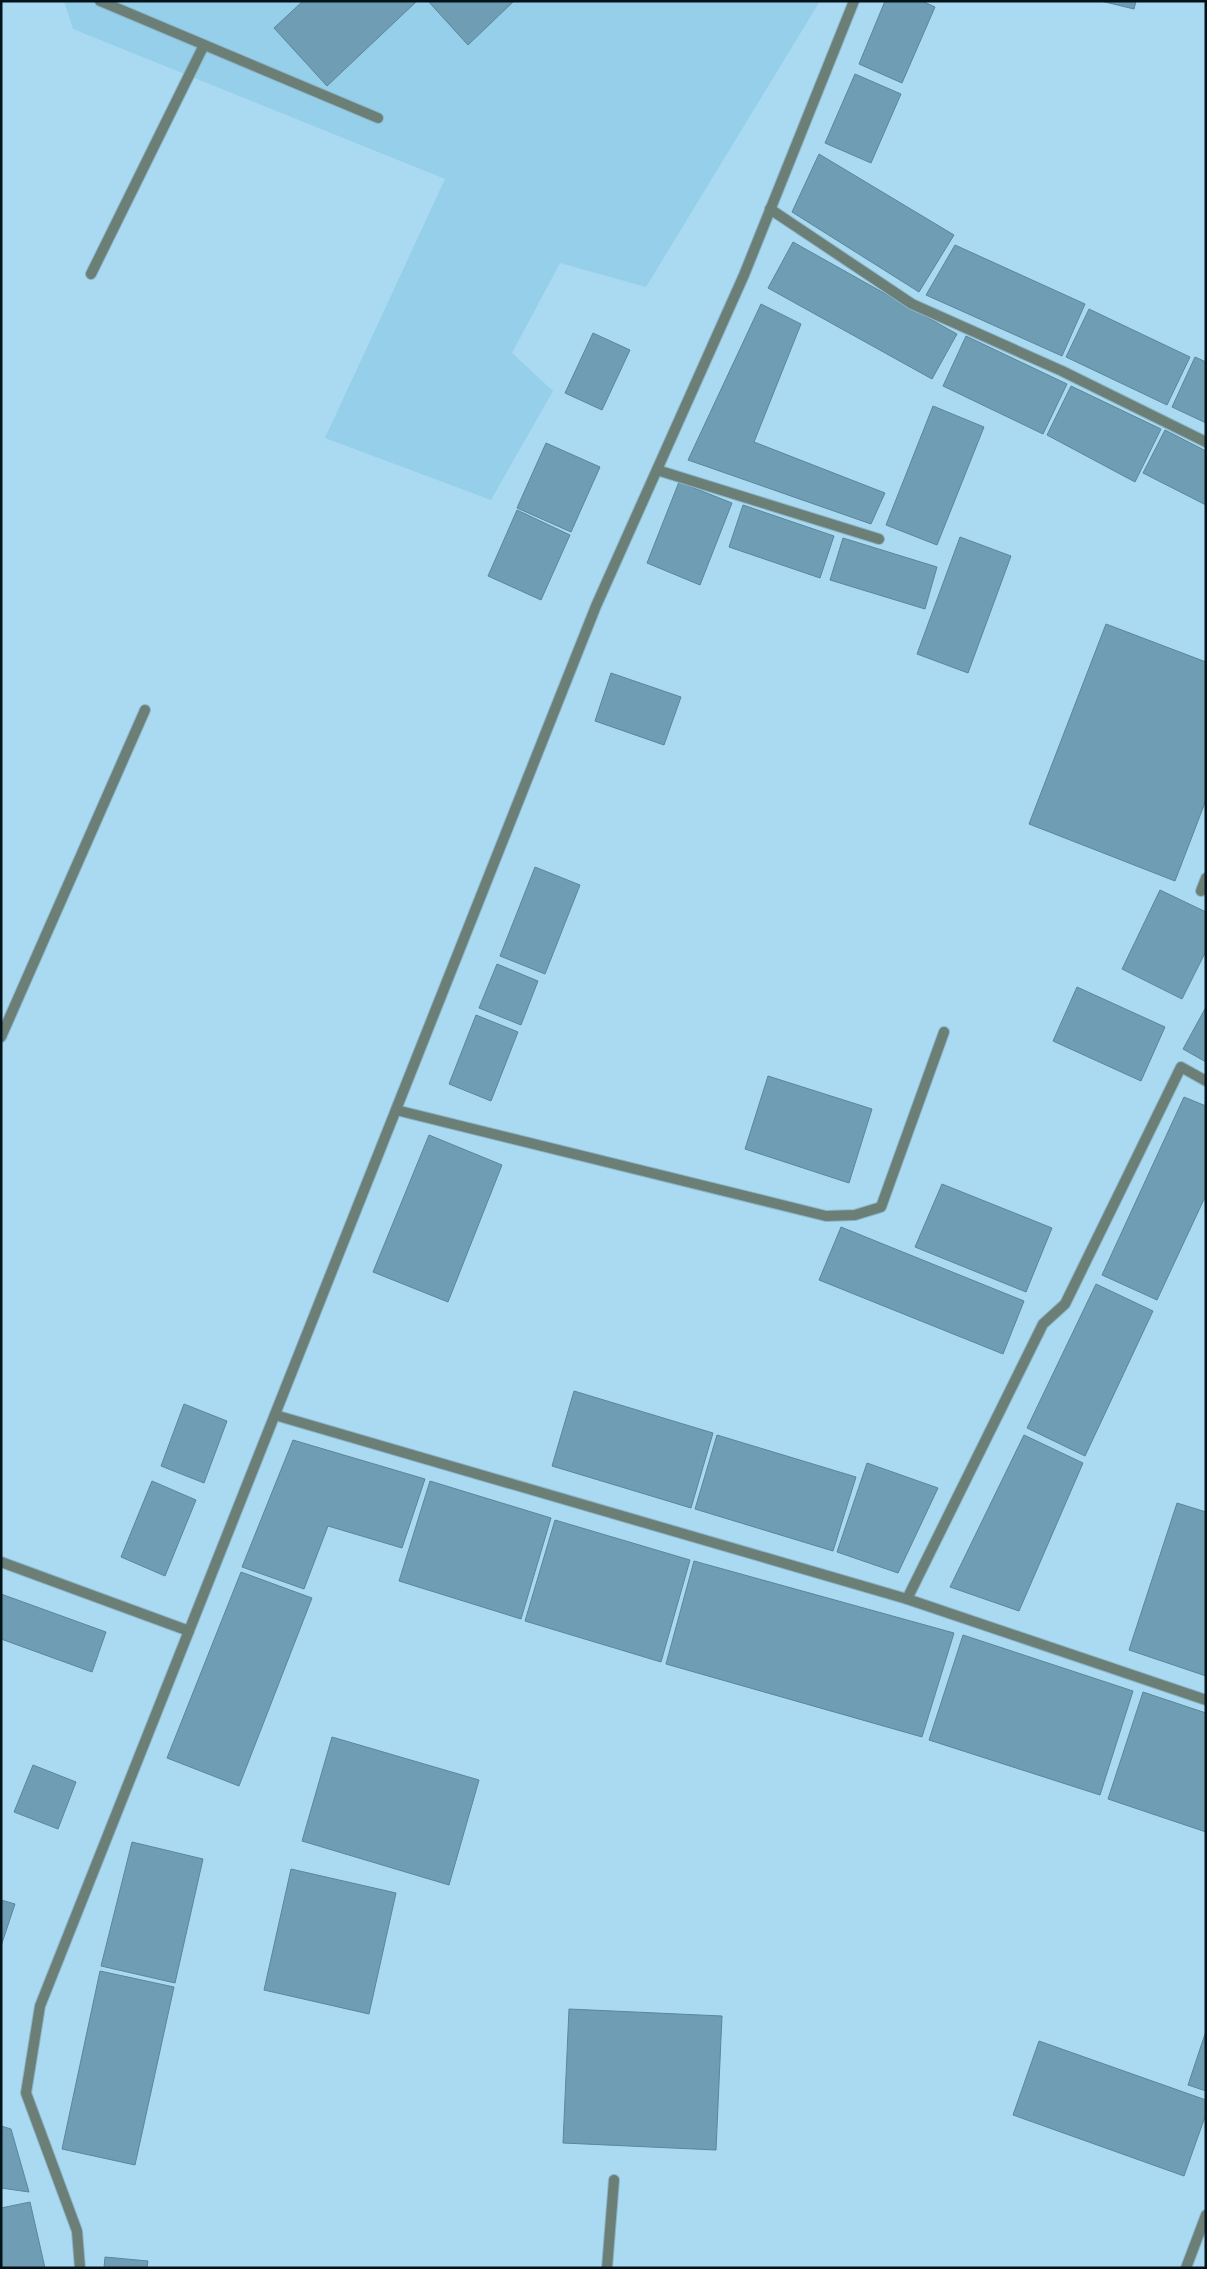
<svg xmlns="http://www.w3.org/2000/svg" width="1207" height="2269" viewBox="0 0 1207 2269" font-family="Quicksand,sans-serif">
  <rect width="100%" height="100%" fill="#aadaf1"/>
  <polygon fill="#96cfe9" points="64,1 820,1 646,287 560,263 512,353 553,391 491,500 325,438 445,179 73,29"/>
  <g fill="#6f9db3" stroke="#59879c">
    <polygon points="303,1 417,1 327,86 274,28"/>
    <polygon points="428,1 514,1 468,45"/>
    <polygon points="885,1 922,1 935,7 902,83 859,64"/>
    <polygon points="1101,1 1136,1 1134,9"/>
    <polygon points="855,74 901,94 871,163 825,143"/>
    <polygon points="819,154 954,235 919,292 792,212"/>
    <polygon points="793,242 957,334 932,379 768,288"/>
    <polygon points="955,245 1085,304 1062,356 926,295"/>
    <polygon points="761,304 801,324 754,442 885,493 871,524 688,460"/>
    <polygon points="1089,309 1190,357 1167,405 1066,357"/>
    <polygon points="593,333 630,350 602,410 565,393"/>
    <polygon points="966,336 1067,384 1043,434 943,386"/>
    <polygon points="1195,357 1206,362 1206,423 1172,407"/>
    <polygon points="1071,386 1161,429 1135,482 1047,435"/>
    <polygon points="933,406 984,427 937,545 886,525"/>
    <polygon points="1165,430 1206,451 1206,505 1143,473"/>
    <polygon points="546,443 600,467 571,532 517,508"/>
    <polygon points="679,482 732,503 700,585 647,563"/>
    <polygon points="743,505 834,536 820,578 729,547"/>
    <polygon points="517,510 570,535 541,600 488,576"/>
    <polygon points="960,537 1011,556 968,673 917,654"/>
    <polygon points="843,538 937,567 925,609 830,580"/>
    <polygon points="1106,624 1206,662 1206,800 1175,881 1029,824"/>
    <polygon points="611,673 681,697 664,745 595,721"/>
    <polygon points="535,867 580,885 545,974 500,956"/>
    <polygon points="1160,890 1206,912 1206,951 1182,999 1122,969"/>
    <polygon points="497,964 538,981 521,1025 479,1008"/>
    <polygon points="1077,987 1165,1027 1141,1081 1053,1041"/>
    <polygon points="1206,1007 1206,1062 1183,1049"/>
    <polygon points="476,1015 518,1032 491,1101 449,1084"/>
    <polygon points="768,1076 872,1109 849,1183 745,1149"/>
    <polygon points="1184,1097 1206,1106 1206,1195 1157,1300 1102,1275"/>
    <polygon points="429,1135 502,1165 448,1302 373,1272"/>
    <polygon points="942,1184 1052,1228 1026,1292 915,1247"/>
    <polygon points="841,1227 1024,1301 1003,1354 819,1280"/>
    <polygon points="1096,1284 1153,1311 1085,1456 1027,1428"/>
    <polygon points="574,1391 713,1433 691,1508 552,1466"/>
    <polygon points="184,1404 227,1421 204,1483 161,1466"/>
    <polygon points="717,1435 856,1477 833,1551 695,1509"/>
    <polygon points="1024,1435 1083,1463 1019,1611 950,1587"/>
    <polygon points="293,1440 425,1479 402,1548 328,1526 304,1589 242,1567"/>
    <polygon points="867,1463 938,1488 898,1573 837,1552"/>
    <polygon points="152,1481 196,1500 165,1576 121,1557"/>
    <polygon points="430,1481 551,1518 521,1619 399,1581"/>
    <polygon points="1177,1503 1206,1512 1206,1676 1129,1650"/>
    <polygon points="555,1520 690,1560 661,1662 525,1621"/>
    <polygon points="694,1561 954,1633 922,1737 666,1664"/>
    <polygon points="241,1572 312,1598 239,1786 167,1758"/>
    <polygon points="1,1594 106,1632 92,1672 1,1639"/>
    <polygon points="963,1635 1133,1691 1100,1795 929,1740"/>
    <polygon points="1143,1692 1206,1713 1206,1832 1108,1799"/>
    <polygon points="332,1737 479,1780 449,1885 302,1841"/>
    <polygon points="33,1765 76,1782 58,1829 14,1812"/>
    <polygon points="132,1842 203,1859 175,1983 101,1966"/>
    <polygon points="291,1869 396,1893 369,2014 264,1990"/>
    <polygon points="1,1900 15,1904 1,1946"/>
    <polygon points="100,1971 174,1987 135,2165 62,2149"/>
    <polygon points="569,2009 722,2016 716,2150 563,2143"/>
    <polygon points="1206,2031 1206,2091 1188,2085"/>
    <polygon points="1039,2041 1206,2100 1206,2114 1184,2176 1013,2115"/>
    <polygon points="1,2126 11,2129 29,2192 1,2188"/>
    <polygon points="30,2202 45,2268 1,2268 1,2208"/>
    <polygon points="105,2257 148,2261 147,2268 104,2268"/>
  </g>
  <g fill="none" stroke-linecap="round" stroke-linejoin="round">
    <g stroke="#8cb6ca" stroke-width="12">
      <g id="service">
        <polyline points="91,274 204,45"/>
        <polyline points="1201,891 1206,878"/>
      </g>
    </g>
    <g stroke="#8cb6ca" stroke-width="12">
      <g id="minor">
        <polyline points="100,1 378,118"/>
        <polyline points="770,209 912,304 1062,371 1206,442"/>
        <polyline points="657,470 879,539"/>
        <polyline points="1,1037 145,710"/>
        <polyline points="396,1110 826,1216 855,1215 881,1207 944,1032"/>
        <polyline points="275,1415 907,1599 1043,1324 1065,1304 1181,1067 1206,1081"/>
        <polyline points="1,1562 189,1631"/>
        <polyline points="907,1599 1206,1700"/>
        <polyline points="80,2268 77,2231 26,2093 40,2006 596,606 744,275 854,1"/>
        <polyline points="607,2268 614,2180"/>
        <polyline points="1186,2268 1206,2215"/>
      </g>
    </g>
    <use href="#service" stroke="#6b7f77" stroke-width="10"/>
    <use href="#minor" stroke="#6b7f77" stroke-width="10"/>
  </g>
  <rect width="1207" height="2269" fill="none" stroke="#02131b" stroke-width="5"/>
</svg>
